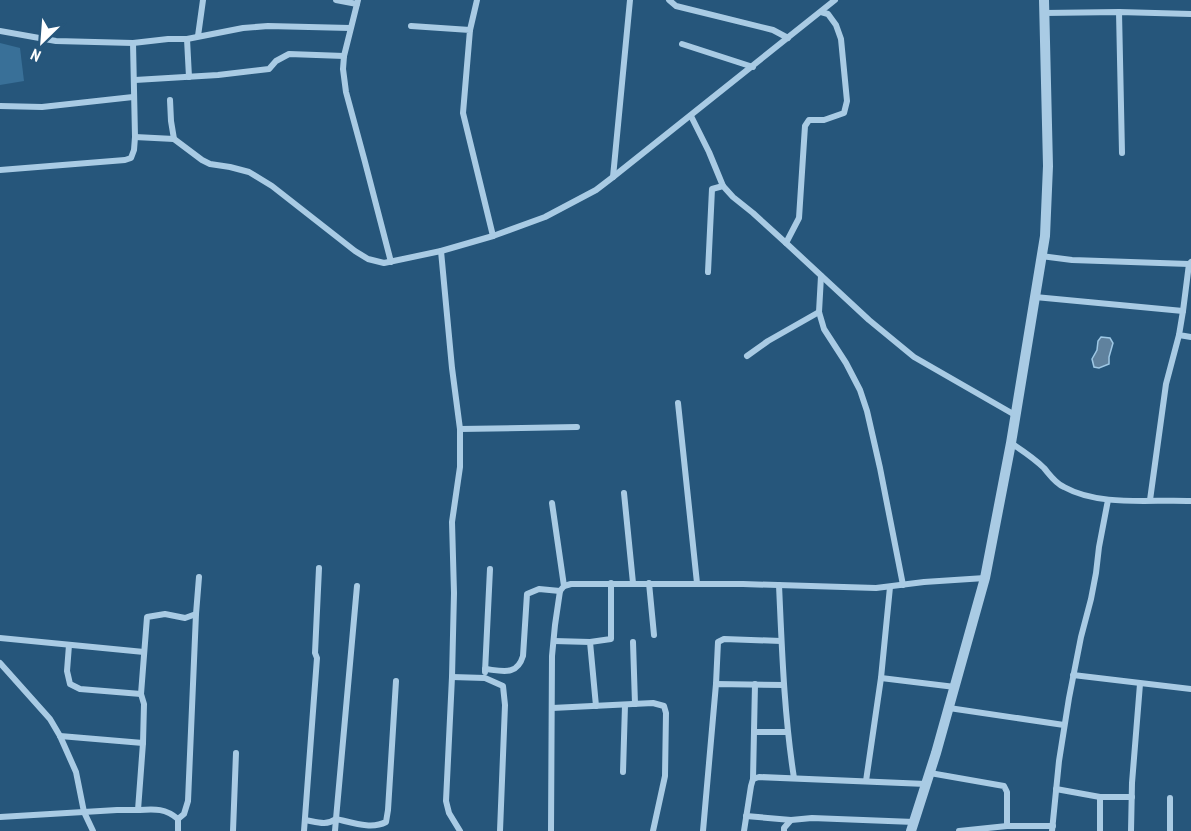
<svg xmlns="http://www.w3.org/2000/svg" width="1191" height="831" viewBox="0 0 1191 831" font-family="'PT Sans Narrow',sans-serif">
  <rect width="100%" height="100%" fill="#26567b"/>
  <polygon fill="#397098" points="0,43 20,48 24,81 0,85"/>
  <polygon fill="#60829e" stroke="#9ec8e5" stroke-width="1.5" points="1101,337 1110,338 1113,343 1109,357 1109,364 1099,368 1094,367 1092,359 1097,350 1098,341"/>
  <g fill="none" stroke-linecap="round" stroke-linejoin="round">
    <g stroke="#a9cbe4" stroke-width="6">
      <polyline points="336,0 357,4"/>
      <polyline points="358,0 344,56 343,69 346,92 365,162 391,262"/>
      <polyline points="669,0 676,6 773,30 788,38"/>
      <polyline points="1119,12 1122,153"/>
      <polyline points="1044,13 1119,12 1191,14"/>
      <polyline points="411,26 470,30 463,113 493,236"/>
      <polyline points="470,30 477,0"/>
      <polyline points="0,31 56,41 133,43 168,39 187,39 243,28 268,26 350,28"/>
      <polyline points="198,36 203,0"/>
      <polyline points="187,39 189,77"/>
      <polyline points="682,44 753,67"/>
      <polyline points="135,80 218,75 269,69 276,61 289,54 344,56"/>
      <polyline points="170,100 171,121 174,139"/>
      <polyline points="0,106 42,107 133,97"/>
      <polyline points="691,116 709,152 723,186"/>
      <polyline points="135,137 174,139 202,160 210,164 230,167 249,172 272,186 355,251 368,259 384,263 441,251 493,236 545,217 596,190 613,177 835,0"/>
      <polyline points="0,170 125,160 131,158 134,150 135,137 133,43"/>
      <polyline points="613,177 630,0"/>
      <polyline points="786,243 799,218 805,126 809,120 824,120 844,113 847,101 841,39 836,25 828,14 821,12"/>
      <polyline points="441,251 452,368 460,429 460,467 452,522 454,593 452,677 446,801 449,813 460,831"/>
      <polyline points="1041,256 1072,260 1189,264 1191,262"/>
      <polyline points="1189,264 1183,311 1179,335 1191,337"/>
      <polyline points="708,272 712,189 723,186 733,197 753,213 786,243 869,320 914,357 1015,415"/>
      <polyline points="821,276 819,312 824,329 846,363 860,390 867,411 880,468 903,585"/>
      <polyline points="1035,297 1183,311"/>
      <polyline points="747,356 768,341 819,312"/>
      <polyline points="678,403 697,583"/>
      <polyline points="460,429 577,427"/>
      <path d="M1011,443C1023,451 1034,458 1044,468C1050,475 1055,483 1064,487C1100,507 1151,499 1191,501"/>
      <polyline points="624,493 633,583"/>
      <polyline points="1150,500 1166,384 1179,335"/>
      <polyline points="649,583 654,635"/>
      <path d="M779,585C782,650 784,714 794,778"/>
      <polyline points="564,586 571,584 743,584 876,588 924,582 985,578"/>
      <polyline points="0,638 144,652"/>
      <polyline points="554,641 590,642 596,706"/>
      <polyline points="590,642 611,639 611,583"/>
      <polyline points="633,642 635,704"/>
      <polyline points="69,645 67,671 70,684 80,689 141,694"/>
      <polyline points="0,663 50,719 60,736 76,772 84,812 93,831"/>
      <path d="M485,669C503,671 517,676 523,656L527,594L539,589L560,591"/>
      <polyline points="485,672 490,569"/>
      <polyline points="1073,675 1191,689"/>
      <polyline points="452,677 485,678 503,686 505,705 500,831"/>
      <polyline points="881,678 955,687"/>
      <polyline points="716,684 718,642 724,639 781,641"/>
      <polyline points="552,708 653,703 664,706 666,713 665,776 653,831"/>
      <polyline points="949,708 1064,725"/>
      <polyline points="754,732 787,732"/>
      <polyline points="60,736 143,743"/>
      <polyline points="623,772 625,705"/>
      <polyline points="930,773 1004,786 1007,792 1007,826"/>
      <polyline points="753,779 759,777 926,784"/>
      <polyline points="866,781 881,678 890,587"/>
      <polyline points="1056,789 1100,797 1132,797"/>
      <polyline points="1170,798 1170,831"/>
      <path d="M138,810C155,809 165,808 178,819"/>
      <polyline points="746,816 791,820"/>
      <polyline points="0,817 117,810 138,810 143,743 144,704 141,694 147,617 165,614 185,618 196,614 199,577"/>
      <path d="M305,820C317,822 326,826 336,819L357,586"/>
      <polyline points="178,831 178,819 184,814 188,801 196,614"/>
      <polyline points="233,831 236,753"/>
      <polyline points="304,831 317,658 315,653 319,568"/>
      <path d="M335,831L336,819C351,822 371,830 386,822L388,810L396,681"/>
      <polyline points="551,831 552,656 555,625 560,591 564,586 552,503"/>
      <polyline points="703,831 716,684 783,685"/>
      <polyline points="744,831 751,786 753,779 755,684"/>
      <polyline points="784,831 784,828 791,820 812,818 914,822"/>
      <polyline points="959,831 1007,826 1053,826"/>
      <polyline points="1052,831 1059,761 1069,698 1081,637 1091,599 1096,573 1099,547 1108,500"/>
      <polyline points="1100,831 1100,797"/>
      <polyline points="1131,831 1132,783 1140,684"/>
    </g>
    <polyline stroke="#a9cbe4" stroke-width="10" points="911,831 936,753 985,578 1011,443 1045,236 1048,166 1044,0"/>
  </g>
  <g transform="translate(42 42) rotate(205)" stroke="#26567b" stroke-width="4.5" paint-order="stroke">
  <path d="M0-4.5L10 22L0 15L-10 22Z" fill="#ffffff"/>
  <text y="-9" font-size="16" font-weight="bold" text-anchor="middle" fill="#ffffff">N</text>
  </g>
</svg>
